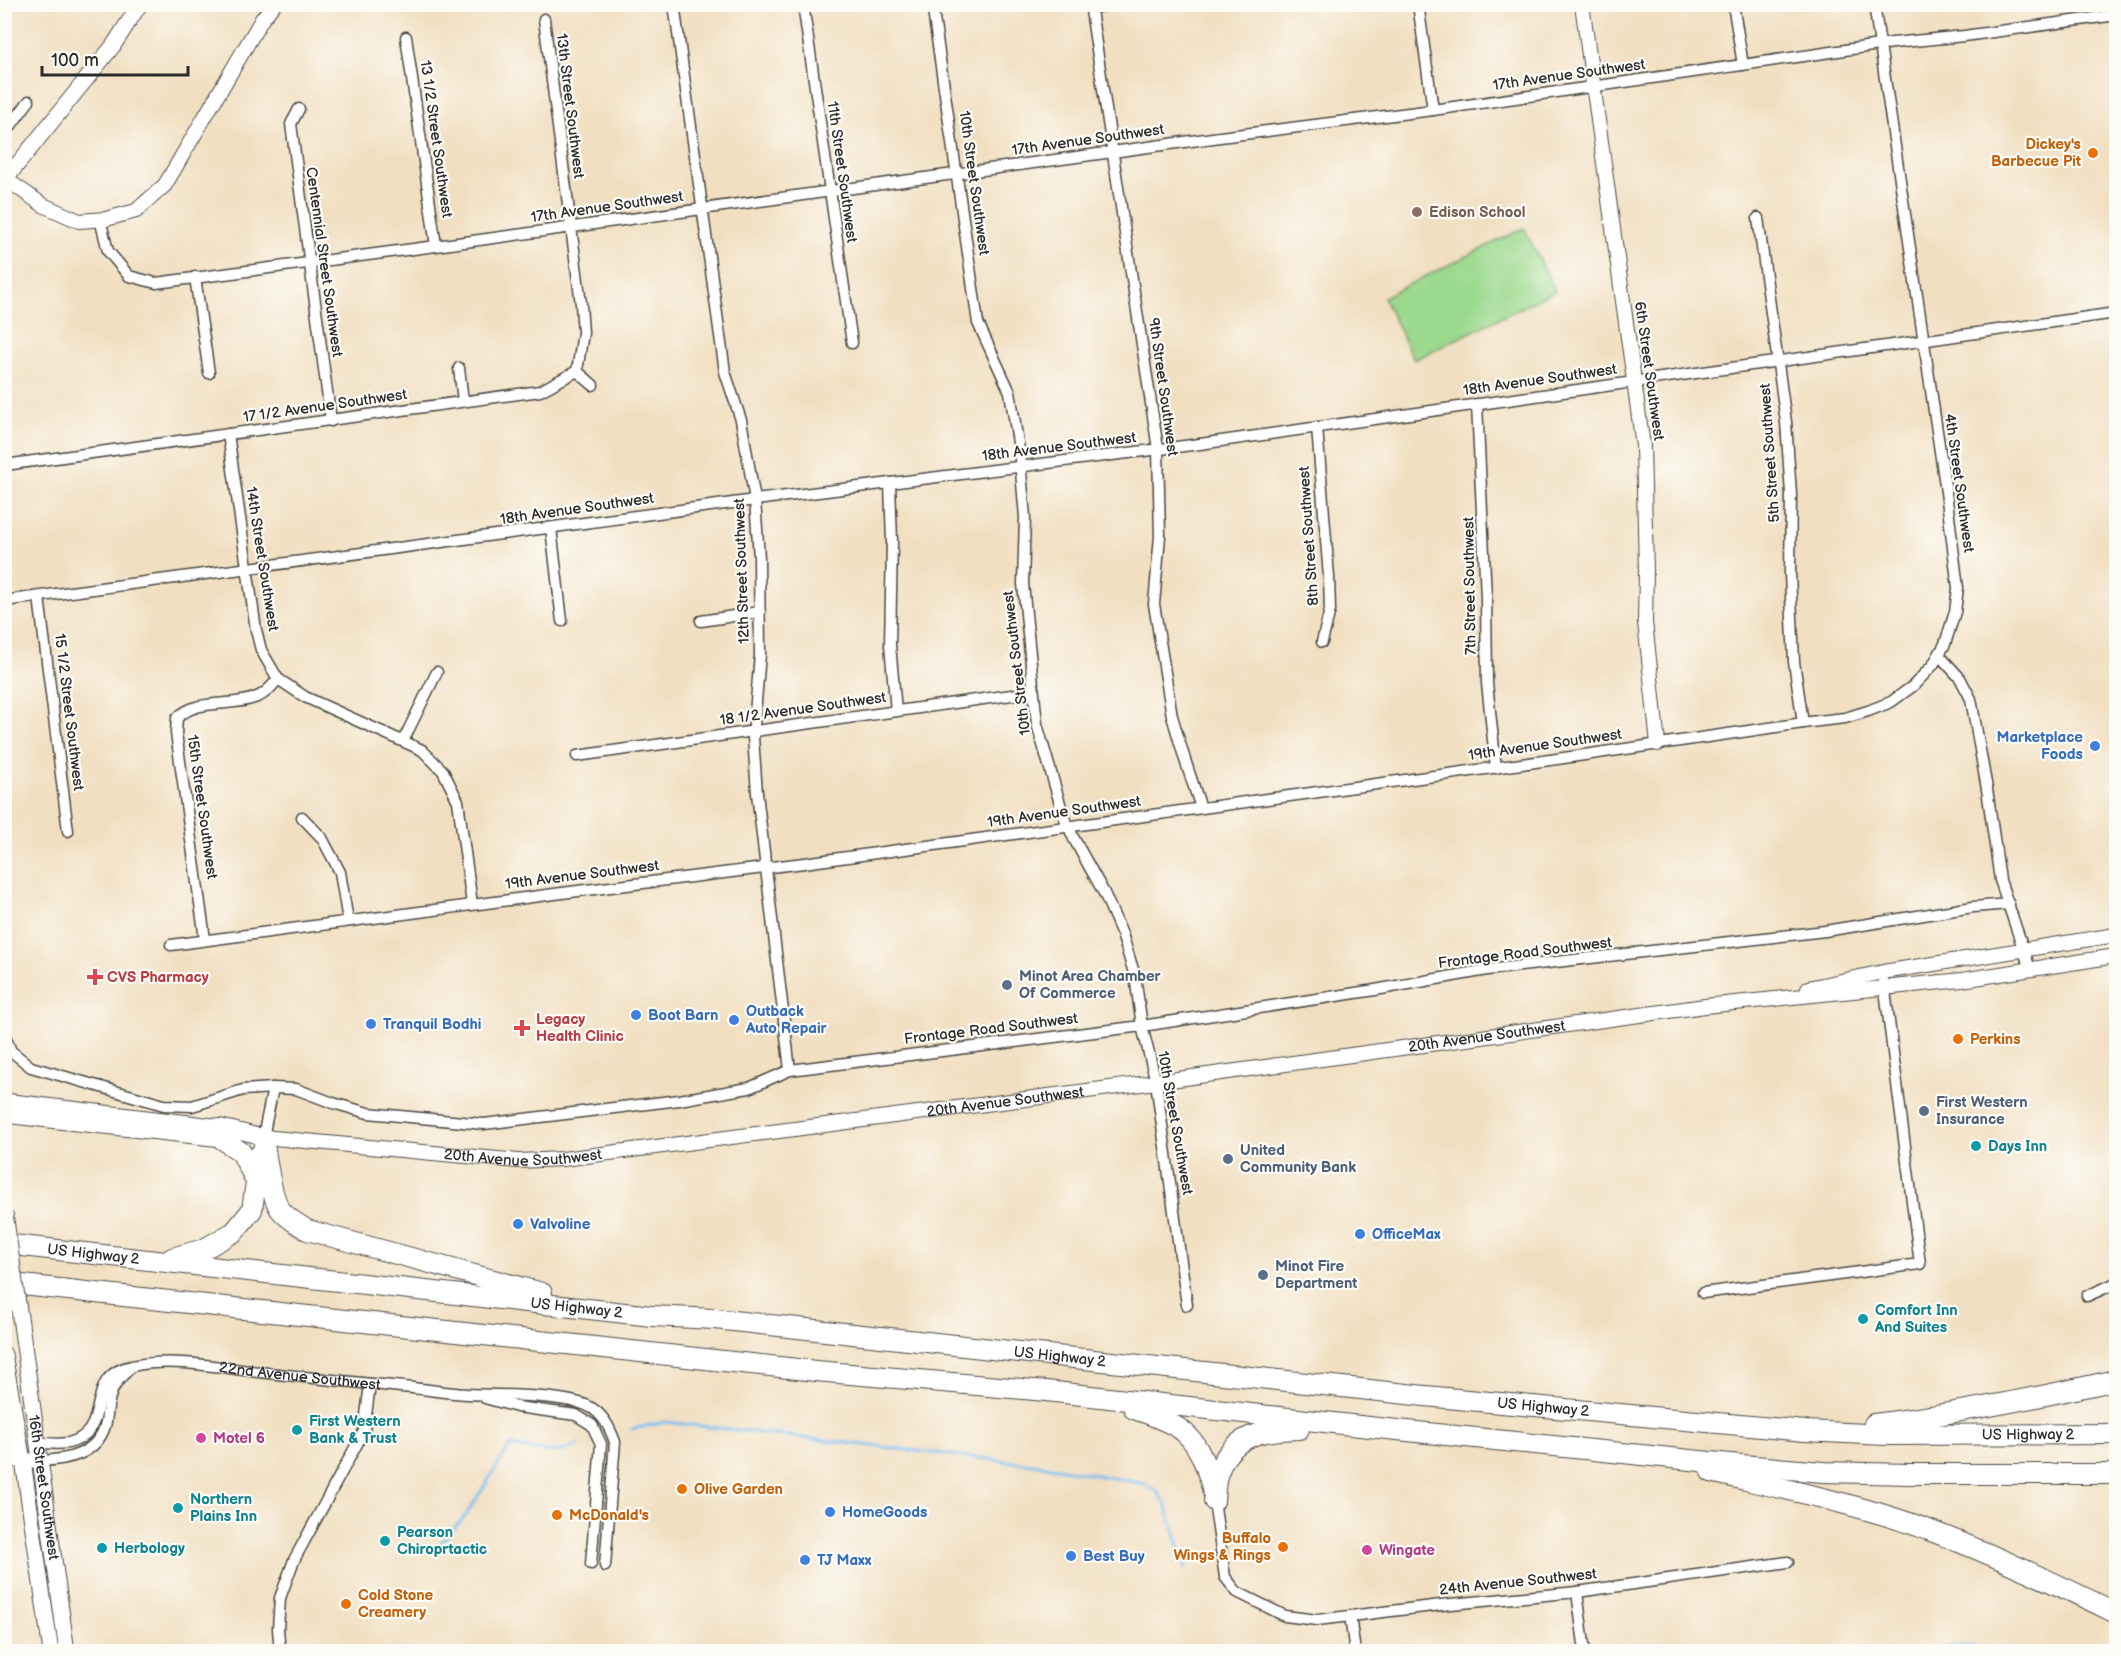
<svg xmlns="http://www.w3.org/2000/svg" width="2121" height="1656" viewBox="0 0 2121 1656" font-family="'Balsamiq Sans',sans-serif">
  <rect width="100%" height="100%" fill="#fdfcf7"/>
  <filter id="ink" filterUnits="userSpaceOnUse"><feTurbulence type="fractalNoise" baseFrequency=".0167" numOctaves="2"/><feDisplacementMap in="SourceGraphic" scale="12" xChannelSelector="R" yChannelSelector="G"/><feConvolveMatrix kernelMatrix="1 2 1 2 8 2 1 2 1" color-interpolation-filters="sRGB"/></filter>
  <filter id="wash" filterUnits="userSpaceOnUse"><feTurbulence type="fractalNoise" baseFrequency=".008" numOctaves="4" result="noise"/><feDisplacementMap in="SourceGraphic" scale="24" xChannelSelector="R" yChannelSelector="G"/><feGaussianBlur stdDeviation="1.35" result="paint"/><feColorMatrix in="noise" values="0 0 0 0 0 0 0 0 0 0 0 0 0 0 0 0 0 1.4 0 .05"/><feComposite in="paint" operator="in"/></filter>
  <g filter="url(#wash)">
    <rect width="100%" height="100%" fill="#f1dfc1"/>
    <polygon fill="#9bd98e" stroke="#63825c" stroke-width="1.5" points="1524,228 1555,291 1414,360 1383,297"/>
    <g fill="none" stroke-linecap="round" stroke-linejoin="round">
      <g stroke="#76bcee" stroke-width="3">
        <polyline points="632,1429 665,1422 1040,1465 1141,1483 1157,1491 1166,1505 1186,1568"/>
        <path d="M440,1544L466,1515L510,1446C532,1449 558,1457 578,1445"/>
        <path d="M1929,1652C1947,1646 1968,1643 1986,1652"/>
      </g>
    </g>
  </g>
  <g filter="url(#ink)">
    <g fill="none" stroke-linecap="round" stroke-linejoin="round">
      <g stroke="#494642" stroke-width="13">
        <g id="minor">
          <polyline points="674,4 725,372 741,420 755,500 759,558 760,654 753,737 757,793 790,1070"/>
          <polyline points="803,4 852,343"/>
          <polyline points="932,4 978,323 1010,392 1019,449 1025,517 1023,584 1037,724 1063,814 1074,839 1104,893 1122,934 1135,976 1142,1026 1156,1082 1187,1305"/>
          <polyline points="1090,4 1158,449 1160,536 1154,604 1172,716 1185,760 1201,808"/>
          <polyline points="1418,4 1433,110"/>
          <polyline points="1733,4 1743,65"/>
          <polyline points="1090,8 1117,4"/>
          <polyline points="406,37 436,246"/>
          <polyline points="299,109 291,124 331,421"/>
          <polyline points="4,135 29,101"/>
          <polyline points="1758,218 1786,422 1791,494 1790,574 1794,662 1803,723"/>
          <polyline points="100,219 108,251 129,276 156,283 436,246 1220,137 1433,110 1893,43 1964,36 2116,15"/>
          <polyline points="195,277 209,373"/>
          <polyline points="459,368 463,401"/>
          <polyline points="577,371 593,385"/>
          <polyline points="1477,404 1486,597 1487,683 1496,768"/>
          <polyline points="1317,427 1329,577 1330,610 1322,642"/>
          <polyline points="228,434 256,630 261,650 278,679 305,697 422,750 443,771 458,801 472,904"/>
          <polyline points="5,465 540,391 577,371 583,333 581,304 544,19"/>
          <polyline points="890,483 892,542 890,645 896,711"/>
          <polyline points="551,528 562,621"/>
          <polyline points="39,597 68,831"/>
          <polyline points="4,601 755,500 1200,444 2116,313"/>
          <polyline points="701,621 760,612"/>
          <polyline points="1939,655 1960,678 1971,699 1987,789 2000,880 2030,969"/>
          <polyline points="403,741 437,672"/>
          <polyline points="577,756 1033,692"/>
          <polyline points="302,817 322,838 340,872 348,921"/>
          <path d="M205,939L176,733L177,718C198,697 232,708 257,697C266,694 272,686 278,679"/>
          <polyline points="171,945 562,893 804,863 1550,760 1810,722 1845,718 1868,711 1891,702 1913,686 1933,665 1945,644 1955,612 1958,588 1946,492 1874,4"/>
          <polyline points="4,1034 11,1051 31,1067 164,1105 192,1106 243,1090 273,1088 296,1089 333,1103 368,1113 484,1124 679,1100 749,1088 790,1070 1142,1026 1375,990 1487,970 1825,931 1973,907 2009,904"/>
          <polyline points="263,1137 273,1088"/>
          <polyline points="1703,1293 1920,1264 1884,982"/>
          <polyline points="2087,1296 2116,1283"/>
          <polyline points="485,1398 517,1407 576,1415 592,1425 601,1444 591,1564"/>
          <path id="s1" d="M37,1443C50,1443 65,1446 77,1440C111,1424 84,1375 132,1366C170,1358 212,1366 250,1371C304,1377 358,1383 413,1388C431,1390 449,1393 467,1394C505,1396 544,1394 580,1403C600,1408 609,1425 615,1442L605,1566"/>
          <path d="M40,1461C67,1460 96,1455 105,1426C108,1415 107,1404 111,1394C114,1383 123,1375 130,1368"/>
          <polyline points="1214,1501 1225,1577 1237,1592 1285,1616 1317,1620 1441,1605 1577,1592 1788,1562"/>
          <polyline points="1577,1592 1585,1652"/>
          <polyline points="1350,1616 1355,1652"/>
          <polyline points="280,1652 278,1629 280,1598 294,1560 364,1431 370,1384"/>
        </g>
      </g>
      <g stroke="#494642" stroke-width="16">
        <g id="tertiary">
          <polyline points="1582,4 1643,446 1646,571 1645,622 1658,744"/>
          <polyline points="4,178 43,205 79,221 106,219 136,211 165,185 262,19 274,4"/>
          <polyline points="1808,988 1883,972 2116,935"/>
          <path id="s2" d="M263,1137L518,1161L563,1159L1156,1082L1705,1006L1962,980L2116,956"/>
        </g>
      </g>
      <g stroke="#494642" stroke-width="17">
        <g id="secondary">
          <polyline points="4,181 113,46 140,4"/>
          <polyline points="4,1101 222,1127 263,1137"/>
          <polyline points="4,1115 222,1139 233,1139"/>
          <path id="s3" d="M21,1324L67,1652"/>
          <polyline points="4,1354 23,1461 51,1652"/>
          <polyline points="4,1416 4,1419"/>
          <polyline points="4,1458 31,1461"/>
        </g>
      </g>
      <g stroke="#494642" stroke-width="22">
        <g id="motorway">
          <path d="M263,1137C266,1155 270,1195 280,1209C286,1218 298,1224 307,1230L542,1293"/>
          <polyline points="222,1139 241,1152 256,1181"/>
          <path id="s4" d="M4,1244L652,1316L715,1319L1425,1396L1805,1431L1886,1435L2116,1434"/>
          <polyline points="172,1258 204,1249 234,1232 252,1210 260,1154"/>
          <polyline points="4,1283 816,1371 1046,1391 1378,1428 1730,1464 1823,1472 1910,1474 2116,1474"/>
          <path d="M1134,1409C1147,1413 1176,1424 1185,1433C1201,1447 1208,1472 1213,1492"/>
          <path d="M1874,1424C1956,1414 2036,1398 2116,1380"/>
          <path d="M1711,1472C1779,1488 1849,1502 1915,1525C1984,1550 2051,1581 2116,1613"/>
          <path d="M1214,1501C1215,1492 1215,1481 1218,1473C1231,1434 1264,1430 1299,1429"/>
        </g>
      </g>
      <use href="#minor" stroke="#fff" stroke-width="10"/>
      <use href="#tertiary" stroke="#fff" stroke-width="14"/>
      <use href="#secondary" stroke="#fff" stroke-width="15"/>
      <use href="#motorway" stroke="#fff" stroke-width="20"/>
      <g stroke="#494642" stroke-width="17" stroke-linecap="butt">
        <polyline id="secondary-bridge" points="5,1213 21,1324"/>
      </g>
      <use href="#secondary-bridge" stroke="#fff" stroke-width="15"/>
    </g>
  </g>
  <g fill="#e8710a" stroke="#fdfcf7" stroke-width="2">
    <circle cx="2093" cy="153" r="6"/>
    <circle cx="1958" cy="1039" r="6"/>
    <circle cx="682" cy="1489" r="6"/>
    <circle cx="557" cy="1515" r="6"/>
    <circle cx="1283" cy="1547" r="6"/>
    <circle cx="346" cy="1604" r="6"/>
  </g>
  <circle fill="#8d6e63" stroke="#fdfcf7" stroke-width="2" cx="1417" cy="212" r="6"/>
  <g fill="#3f7fe0" stroke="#fdfcf7" stroke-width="2">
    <circle cx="2095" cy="746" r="6"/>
    <circle cx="636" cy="1015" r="6"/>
    <circle cx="734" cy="1020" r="6"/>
    <circle cx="371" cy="1024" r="6"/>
    <circle cx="518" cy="1224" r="6"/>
    <circle cx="1360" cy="1234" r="6"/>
    <circle cx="830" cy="1512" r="6"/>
    <circle cx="1071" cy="1556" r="6"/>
    <circle cx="805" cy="1560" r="6"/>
  </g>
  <g fill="#e0444e" stroke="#fdfcf7" stroke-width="2">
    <path d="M92 968h6v6h6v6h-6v6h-6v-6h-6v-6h6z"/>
    <path d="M519 1019h6v6h6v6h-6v6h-6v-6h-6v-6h6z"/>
  </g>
  <g fill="#5c6f8a" stroke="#fdfcf7" stroke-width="2">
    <circle cx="1007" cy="985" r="6"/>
    <circle cx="1924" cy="1111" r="6"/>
    <circle cx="1228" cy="1159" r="6"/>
    <circle cx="1263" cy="1275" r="6"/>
  </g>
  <g fill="#0f9aa8" stroke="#fdfcf7" stroke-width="2">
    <circle cx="1976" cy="1146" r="6"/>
    <circle cx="1863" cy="1319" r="6"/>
    <circle cx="297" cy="1430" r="6"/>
    <circle cx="178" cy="1508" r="6"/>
    <circle cx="385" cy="1541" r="6"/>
    <circle cx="102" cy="1548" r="6"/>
  </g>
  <g fill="#d1479c" stroke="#fdfcf7" stroke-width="2">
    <circle cx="201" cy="1438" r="6"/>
    <circle cx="1367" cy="1550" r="6"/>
  </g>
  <g text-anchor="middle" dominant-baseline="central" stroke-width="4.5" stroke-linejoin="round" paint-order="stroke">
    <g font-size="15" fill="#2b2b2b" stroke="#fdfcf7">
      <text transform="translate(1569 75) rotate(-8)">17th Avenue Southwest</text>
      <text transform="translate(570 106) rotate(83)">13th Street Southwest</text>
      <text transform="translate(436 139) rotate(82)">13 1/2 Street Southwest</text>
      <text transform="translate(1088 140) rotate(-8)">17th Avenue Southwest</text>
      <text transform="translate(842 172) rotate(82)">11th Street Southwest</text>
      <text transform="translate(974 183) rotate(82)">10th Street Southwest</text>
      <text transform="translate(607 207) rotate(-8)">17th Avenue Southwest</text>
      <text transform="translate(324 262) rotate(82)">Centennial Street Southwest</text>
      <text transform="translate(1649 371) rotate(82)">6th Street Southwest</text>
      <text transform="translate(1540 380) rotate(-8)">18th Avenue Southwest</text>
      <text transform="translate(1163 387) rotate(82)">9th Street Southwest</text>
      <text transform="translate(325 406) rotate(-8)">17 1/2 Avenue Southwest</text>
      <text transform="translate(1059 447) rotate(-7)">18th Avenue Southwest</text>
      <text transform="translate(1770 453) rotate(-94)">5th Street Southwest</text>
      <text transform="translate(1959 483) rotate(82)">4th Street Southwest</text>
      <text transform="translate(577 509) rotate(-8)">18th Avenue Southwest</text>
      <text transform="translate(1309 536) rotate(-94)">8th Street Southwest</text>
      <text transform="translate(262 559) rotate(81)">14th Street Southwest</text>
      <text transform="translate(742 571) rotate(-92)">12th Street Southwest</text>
      <text transform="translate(1470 586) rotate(-91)">7th Street Southwest</text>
      <text transform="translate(1017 663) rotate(-97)">10th Street Southwest</text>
      <text transform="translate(803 709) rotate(-8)">18 1/2 Avenue Southwest</text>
      <text transform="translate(69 712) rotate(83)">15 1/2 Street Southwest</text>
      <text transform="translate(1545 745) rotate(-8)">19th Avenue Southwest</text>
      <text transform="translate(202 807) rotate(82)">15th Street Southwest</text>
      <text transform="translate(1064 812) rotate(-8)">19th Avenue Southwest</text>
      <text transform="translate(582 875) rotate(-7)">19th Avenue Southwest</text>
      <text transform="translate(1525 953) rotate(-7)">Frontage Road Southwest</text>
      <text transform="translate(991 1029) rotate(-7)">Frontage Road Southwest</text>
      <text stroke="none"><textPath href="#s2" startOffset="1233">20th Avenue Southwest</textPath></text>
      <text stroke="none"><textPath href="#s2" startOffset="747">20th Avenue Southwest</textPath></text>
      <text transform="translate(1175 1123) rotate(80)">10th Street Southwest</text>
      <text stroke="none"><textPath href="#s2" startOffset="261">20th Avenue Southwest</textPath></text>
      <text stroke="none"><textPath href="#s4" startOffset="90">US Highway 2</textPath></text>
      <text stroke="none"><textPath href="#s4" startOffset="576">US Highway 2</textPath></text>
      <text stroke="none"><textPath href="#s4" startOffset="1062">US Highway 2</textPath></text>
      <text stroke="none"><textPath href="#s1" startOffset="308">22nd Avenue Southwest</textPath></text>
      <text stroke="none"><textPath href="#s4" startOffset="1548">US Highway 2</textPath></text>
      <text stroke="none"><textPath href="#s4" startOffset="2034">US Highway 2</textPath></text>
      <text stroke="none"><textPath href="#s3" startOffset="165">16th Street Southwest</textPath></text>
      <text transform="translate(1518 1582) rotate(-6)">24th Avenue Southwest</text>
    </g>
    <g font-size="15" font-weight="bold" fill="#c56008" stroke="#fdfcf7" text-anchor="start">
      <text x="2081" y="144" text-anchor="end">Dickey's<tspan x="2081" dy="17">Barbecue Pit</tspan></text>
      <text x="1970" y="1039">Perkins</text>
      <text x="694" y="1489">Olive Garden</text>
      <text x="569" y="1515">McDonald's</text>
      <text x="1271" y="1538" text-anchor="end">Buffalo<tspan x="1271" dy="17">Wings &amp; Rings</tspan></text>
      <text x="358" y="1595">Cold Stone<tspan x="358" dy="17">Creamery</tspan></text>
    </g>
    <g font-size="15" font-weight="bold" fill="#785e54" stroke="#fdfcf7" text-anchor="start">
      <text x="1429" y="212">Edison School</text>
    </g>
    <g font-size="15" font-weight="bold" fill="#366cbe" stroke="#fdfcf7" text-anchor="start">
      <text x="2083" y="737" text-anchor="end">Marketplace<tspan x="2083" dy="17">Foods</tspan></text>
      <text x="746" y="1011">Outback<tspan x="746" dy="17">Auto Repair</tspan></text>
      <text x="648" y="1015">Boot Barn</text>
      <text x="383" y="1024">Tranquil Bodhi</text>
      <text x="530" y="1224">Valvoline</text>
      <text x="1372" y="1234">OfficeMax</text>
      <text x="842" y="1512">HomeGoods</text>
      <text x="1083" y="1556">Best Buy</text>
      <text x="817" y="1560">TJ Maxx</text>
    </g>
    <g font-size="15" font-weight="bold" fill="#4e5e75" stroke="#fdfcf7" text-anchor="start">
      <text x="1019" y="976">Minot Area Chamber<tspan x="1019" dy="17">Of Commerce</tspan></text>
      <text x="1936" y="1102">First Western<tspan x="1936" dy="17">Insurance</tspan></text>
      <text x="1240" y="1150">United<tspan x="1240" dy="17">Community Bank</tspan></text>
      <text x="1275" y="1266">Minot Fire<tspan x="1275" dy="17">Department</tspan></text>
    </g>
    <g font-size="15" font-weight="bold" fill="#be3a42" stroke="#fdfcf7" text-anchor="start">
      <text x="107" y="977">CVS Pharmacy</text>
      <text x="536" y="1019">Legacy<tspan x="536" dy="17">Health Clinic</tspan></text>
    </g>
    <g font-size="15" font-weight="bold" fill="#0d838f" stroke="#fdfcf7" text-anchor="start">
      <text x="1988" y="1146">Days Inn</text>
      <text x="1875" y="1310">Comfort Inn<tspan x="1875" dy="17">And Suites</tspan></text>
      <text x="309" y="1421">First Western<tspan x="309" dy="17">Bank &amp; Trust</tspan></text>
      <text x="190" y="1499">Northern<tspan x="190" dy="17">Plains Inn</tspan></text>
      <text x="397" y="1532">Pearson<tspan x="397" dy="17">Chiroprtactic</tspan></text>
      <text x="114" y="1548">Herbology</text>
    </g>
    <g font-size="15" font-weight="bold" fill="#b23c85" stroke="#fdfcf7" text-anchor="start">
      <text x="213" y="1438">Motel 6</text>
      <text x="1379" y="1550">Wingate</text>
    </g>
  </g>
  <rect width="2121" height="1656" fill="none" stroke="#fdfcf7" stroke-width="24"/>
  <path d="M42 66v9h146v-9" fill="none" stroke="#2b2b2b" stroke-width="3"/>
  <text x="51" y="66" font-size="18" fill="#2b2b2b" stroke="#fdfcf7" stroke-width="4.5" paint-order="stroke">100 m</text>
</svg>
